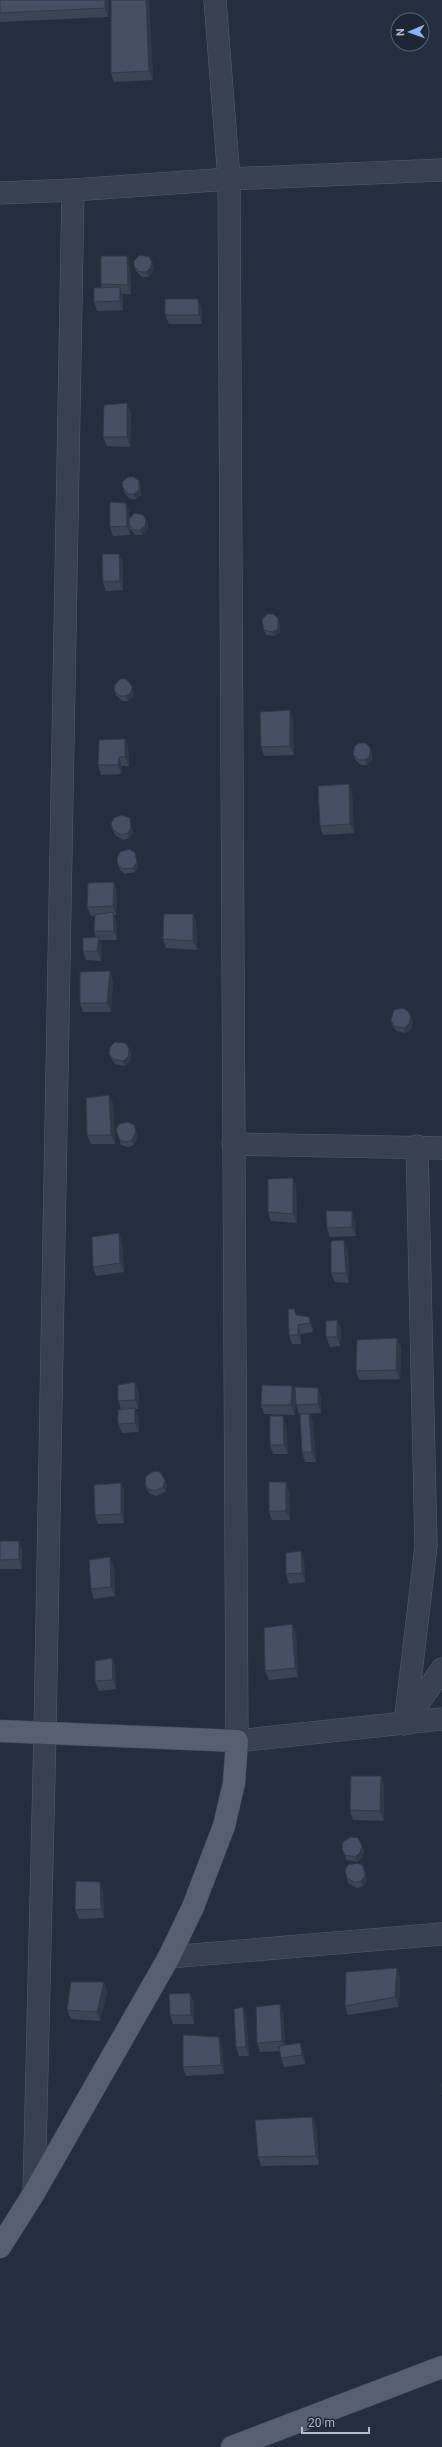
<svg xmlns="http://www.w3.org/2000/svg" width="442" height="2447" viewBox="0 0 442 2447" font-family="Roboto,sans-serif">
  <rect width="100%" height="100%" fill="#242f3e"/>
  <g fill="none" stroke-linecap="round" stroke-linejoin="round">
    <g stroke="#565f6c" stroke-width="23">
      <g id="minor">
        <polyline points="215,0 229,179 442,170"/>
        <polyline points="0,193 73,190 229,179 237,1741 442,1719"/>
        <polyline points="233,1144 442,1148"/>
        <polyline points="406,1721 442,1669"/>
        <polyline points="405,1724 426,1546 417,1146"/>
        <polyline points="169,1957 442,1934"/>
        <polyline points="34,2193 45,1733 73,190"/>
      </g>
    </g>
    <g stroke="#414a57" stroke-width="23">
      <g id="major">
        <polyline points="0,1731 237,1741 234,1783 224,1826 193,1907 169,1957 34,2193 0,2247"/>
        <polyline points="232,2447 442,2367"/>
      </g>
    </g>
    <use href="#minor" stroke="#38414e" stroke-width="22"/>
    <use href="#major" stroke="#56606e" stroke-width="22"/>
  </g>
  <g fill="#3b4654">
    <polygon points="0,0 109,0 108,17 0,22"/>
    <polygon points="111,0 149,0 153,80 114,82 111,73"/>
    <polygon points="152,262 154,267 152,273 148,277 142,277 136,271 134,266"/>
    <polygon points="130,265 131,294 122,294 123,296 123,310 97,311 94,302 102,288 101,284"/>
    <polygon points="202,308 202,324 169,324 165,315"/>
    <polygon points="131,412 130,447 107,446 103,437"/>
    <polygon points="141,486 141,495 136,499 130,499 124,492 123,488"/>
    <polygon points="126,503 129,512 129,518 146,520 148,525 147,531 142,535 136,535 130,529 130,528 130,535 113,536 110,527"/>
    <polygon points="119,554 123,563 123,590 106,591 103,582"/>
    <polygon points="280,623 280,632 275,636 266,635 264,630"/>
    <polygon points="114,690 134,691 133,697 128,701 122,701 116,695"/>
    <polygon points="290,710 293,719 294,755 264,756 261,747"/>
    <polygon points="125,739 128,748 129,766 122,766 121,774 101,775 98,765"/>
    <polygon points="372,752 372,761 367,765 361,765 355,759 353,754"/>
    <polygon points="349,784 352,793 354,833 323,835 320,826"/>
    <polygon points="131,823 133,833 129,838 123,840 115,835 113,830"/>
    <polygon points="135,853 138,867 135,872 125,874 120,870 118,865"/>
    <polygon points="114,882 117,891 116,915 114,915 116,921 117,940 100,940 102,946 101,961 86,960 83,951 96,937 94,931 95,916 91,916 87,907"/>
    <polygon points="193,914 196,923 197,950 166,948 163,939"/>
    <polygon points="113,980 111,1012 83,1012 80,1003"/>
    <polygon points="391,1020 413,1022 411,1029 406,1033 396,1031 392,1025"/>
    <polygon points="131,1052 130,1062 124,1066 115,1064 111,1058 109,1054"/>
    <polygon points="109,1095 113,1104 115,1144 91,1144 87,1135"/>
    <polygon points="116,1130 138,1136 134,1145 128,1147 121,1145"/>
    <polygon points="296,1187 297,1223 271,1221 268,1212"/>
    <polygon points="355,1221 356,1236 330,1237 327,1228"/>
    <polygon points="122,1242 124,1272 96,1276 93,1267"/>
    <polygon points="348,1249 349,1283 335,1282 331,1273"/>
    <polygon points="294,1309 296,1315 309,1317 312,1326 313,1332 301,1334 301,1344 292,1344 289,1335"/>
    <polygon points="341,1329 340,1346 330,1347 326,1337"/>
    <polygon points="401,1347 400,1379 359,1380 356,1371"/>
    <polygon points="139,1391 138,1409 135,1409 138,1417 139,1432 122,1433 118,1424 121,1409 118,1401"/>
    <polygon points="296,1394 321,1397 321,1413 299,1414 296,1405 296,1398 295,1415 264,1414 261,1405"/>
    <polygon points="309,1414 313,1423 316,1462 305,1462 302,1452"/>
    <polygon points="283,1416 286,1425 288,1454 273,1454 270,1445"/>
    <polygon points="121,1483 124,1492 124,1523 98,1524 95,1515"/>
    <polygon points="145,1483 167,1485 165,1492 156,1496 150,1494 146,1488"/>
    <polygon points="289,1491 290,1520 272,1520 269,1511"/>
    <polygon points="0,1541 22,1550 22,1569 0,1569"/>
    <polygon points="301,1551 304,1560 305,1582 289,1584 286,1574"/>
    <polygon points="114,1566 115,1596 94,1599 91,1589"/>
    <polygon points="296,1633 298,1677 269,1680 265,1671"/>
    <polygon points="112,1658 115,1667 116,1689 99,1691 95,1681"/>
    <polygon points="381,1776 384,1785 384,1821 353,1820 350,1810"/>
    <polygon points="362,1846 364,1851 362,1858 357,1862 347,1860 344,1854 342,1849"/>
    <polygon points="363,1866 365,1871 367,1880 363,1886 357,1888 348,1883 347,1878"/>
    <polygon points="103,1892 104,1918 79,1919 75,1910"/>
    <polygon points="397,1968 400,1978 399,2007 348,2015 345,2006"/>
    <polygon points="104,1982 107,1992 100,2021 71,2019 67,2010"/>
    <polygon points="194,2002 194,2024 173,2024 170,2015"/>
    <polygon points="283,2013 285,2045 300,2043 303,2052 305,2064 284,2067 281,2058 280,2051 260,2052 257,2043"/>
    <polygon points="246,2016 249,2056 239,2056 236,2047"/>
    <polygon points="222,2046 224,2074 186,2076 183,2067"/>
    <polygon points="316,2126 319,2165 261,2166 258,2157"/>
  </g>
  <g fill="#303945">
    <polygon points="105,0 109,0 108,17 105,8"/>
    <polygon points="146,0 149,0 149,1 153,80 149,71"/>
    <polygon points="127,256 130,265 131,294 128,285"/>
    <polygon points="152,262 154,267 152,273 148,277 146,272"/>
    <polygon points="120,287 123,296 123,310 120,301"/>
    <polygon points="198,299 202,308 202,324 199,315"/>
    <polygon points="127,403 131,412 130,447 127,437"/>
    <polygon points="139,481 141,486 141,495 136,499 134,494"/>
    <polygon points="126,503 129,512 130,525 129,524 130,528 130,535 127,526"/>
    <polygon points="146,520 148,525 147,531 142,535 140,530"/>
    <polygon points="119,554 123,563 123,590 120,581"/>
    <polygon points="278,618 280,623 280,632 275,636 273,632"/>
    <polygon points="132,686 134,691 133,697 128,701 126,696"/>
    <polygon points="290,710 293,719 294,755 290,746"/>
    <polygon points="125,739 128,748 129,766 125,757"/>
    <polygon points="370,747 372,752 372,761 367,765 365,760"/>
    <polygon points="119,757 122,766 121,774 118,765"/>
    <polygon points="349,784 352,793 354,833 350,824"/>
    <polygon points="130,818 133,833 129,838 128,833"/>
    <polygon points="135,853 138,867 135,872 133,868"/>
    <polygon points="114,882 117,891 116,915 113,906"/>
    <polygon points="113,912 116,921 117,940 114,931"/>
    <polygon points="193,914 196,923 197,950 193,941"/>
    <polygon points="99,937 102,946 101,961 97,951"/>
    <polygon points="110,971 113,980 111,1012 107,1003"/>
    <polygon points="411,1017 413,1022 411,1029 406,1033 404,1028"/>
    <polygon points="129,1048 131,1052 130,1062 124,1066 123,1061"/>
    <polygon points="109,1095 113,1104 115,1144 111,1135"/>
    <polygon points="136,1131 138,1136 134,1145 132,1140"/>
    <polygon points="293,1178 296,1187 297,1223 293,1214"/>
    <polygon points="352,1211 355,1221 356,1236 352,1227"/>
    <polygon points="119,1233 122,1242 124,1272 120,1263"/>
    <polygon points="344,1240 348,1249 349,1283 346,1273"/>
    <polygon points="309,1317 312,1326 313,1332 310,1323"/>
    <polygon points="337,1320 341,1329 340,1346 337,1337"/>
    <polygon points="298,1325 301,1334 301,1344 298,1335"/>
    <polygon points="397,1338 401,1347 400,1379 396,1370"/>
    <polygon points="135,1382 139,1391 138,1409 135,1400"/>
    <polygon points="292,1386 296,1395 295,1415 291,1405"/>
    <polygon points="318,1388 321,1397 321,1413 318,1404"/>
    <polygon points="135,1408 138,1417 139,1432 135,1423"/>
    <polygon points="309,1414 313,1423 316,1462 312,1452"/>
    <polygon points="283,1416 286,1425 288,1454 284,1445"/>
    <polygon points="165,1480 167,1485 165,1492 163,1487"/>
    <polygon points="286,1482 289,1491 290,1520 286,1511"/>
    <polygon points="121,1483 124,1492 124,1523 121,1514"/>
    <polygon points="19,1541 22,1550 22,1569 19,1559"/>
    <polygon points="301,1551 304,1560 305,1582 302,1573"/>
    <polygon points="110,1557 114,1566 115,1596 111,1587"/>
    <polygon points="292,1624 296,1633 298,1677 295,1668"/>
    <polygon points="112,1658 115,1667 116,1689 113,1680"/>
    <polygon points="381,1776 384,1785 384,1821 380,1811"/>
    <polygon points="362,1846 364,1851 362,1858 357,1862 355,1857"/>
    <polygon points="363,1866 365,1871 367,1880 363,1886 361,1881"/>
    <polygon points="100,1882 103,1892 104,1918 101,1909"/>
    <polygon points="397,1968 400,1978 399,2007 395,1997"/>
    <polygon points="104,1982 107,1992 100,2021 97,2012"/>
    <polygon points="190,1993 194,2002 194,2024 191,2015"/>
    <polygon points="280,2004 283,2013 285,2051 282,2041"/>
    <polygon points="243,2007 246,2016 249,2056 246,2047"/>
    <polygon points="219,2037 222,2046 224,2074 221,2065"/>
    <polygon points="300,2043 303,2052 305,2064 302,2055"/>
    <polygon points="312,2117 316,2126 319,2165 316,2156"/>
  </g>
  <g fill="#455162" stroke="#303945">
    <polygon points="0,0 105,0 105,8 0,13"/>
    <polygon points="111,0 146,0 149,71 111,73"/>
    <polygon points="140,255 149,257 152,262 150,268 146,272 140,272 134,266 134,261"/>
    <polygon points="101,256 127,256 128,285 101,284"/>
    <polygon points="120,287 120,301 94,302 94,288"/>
    <polygon points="165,299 198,299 199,315 165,315"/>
    <polygon points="127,403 127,437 103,437 104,405"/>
    <polygon points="128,477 134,477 139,481 139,490 134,494 128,494 123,488 122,482"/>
    <polygon points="110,502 126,503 127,526 110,527"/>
    <polygon points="135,513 143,515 146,520 145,526 140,530 134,530 129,524 129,519"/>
    <polygon points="102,554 119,554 120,581 103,582"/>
    <polygon points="267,614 273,614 278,618 278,628 273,632 264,630 262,620"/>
    <polygon points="120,679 126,679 132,686 131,693 126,696 120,696 114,690 115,685"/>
    <polygon points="290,710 290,746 261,747 260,712"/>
    <polygon points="125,739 125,757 119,757 118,765 98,765 99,740"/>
    <polygon points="359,743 365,743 370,747 370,756 365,760 359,760 353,754 355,746"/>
    <polygon points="349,784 350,824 320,826 318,786"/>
    <polygon points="121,815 130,818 131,828 128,833 121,835 113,830 111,824 114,818"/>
    <polygon points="129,849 135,853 137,862 133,868 123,869 118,865 117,858 120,852"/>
    <polygon points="114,882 113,906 87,907 88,883"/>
    <polygon points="113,912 114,931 94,931 95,915"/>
    <polygon points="164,914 193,914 193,941 163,939"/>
    <polygon points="99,937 97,951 83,951 83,938"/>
    <polygon points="110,971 107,1003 80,1003 80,972"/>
    <polygon points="403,1008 408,1011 411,1017 409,1024 404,1028 394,1026 391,1020 394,1010"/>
    <polygon points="115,1042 125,1043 129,1048 128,1057 123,1061 113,1059 109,1054 110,1047"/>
    <polygon points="109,1095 111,1135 87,1135 86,1098"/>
    <polygon points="128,1122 134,1125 136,1131 132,1140 126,1142 120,1140 116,1130 119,1124"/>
    <polygon points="293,1178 293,1214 268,1212 268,1179"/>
    <polygon points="326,1211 352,1211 352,1227 327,1228"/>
    <polygon points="119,1233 120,1263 93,1267 92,1237"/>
    <polygon points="344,1240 346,1273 331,1273 331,1241"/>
    <polygon points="288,1309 294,1309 296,1315 309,1317 310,1323 298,1325 298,1335 289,1335"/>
    <polygon points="337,1320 337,1337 326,1337 326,1321"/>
    <polygon points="397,1338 396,1370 356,1371 357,1340"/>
    <polygon points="135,1382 135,1400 118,1401 118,1385"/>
    <polygon points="262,1385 292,1386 291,1405 261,1405"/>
    <polygon points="295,1387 318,1388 318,1404 296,1405"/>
    <polygon points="135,1408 135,1423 118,1424 118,1410"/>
    <polygon points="300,1414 309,1414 312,1452 302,1452"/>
    <polygon points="270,1416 283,1416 284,1445 270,1445"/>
    <polygon points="154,1471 160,1472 165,1480 163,1487 155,1491 148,1489 145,1483 146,1476"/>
    <rect x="269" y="1482" width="17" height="29"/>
    <polygon points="121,1483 121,1514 95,1515 94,1485"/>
    <polygon points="0,1541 19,1541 19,1559 0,1560"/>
    <polygon points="301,1551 302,1573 286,1574 286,1553"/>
    <polygon points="110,1557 111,1587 91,1589 89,1560"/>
    <polygon points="292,1624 295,1668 265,1671 264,1628"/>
    <polygon points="112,1658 113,1680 95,1681 95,1661"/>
    <polygon points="351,1776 381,1776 380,1811 350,1810"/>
    <polygon points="351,1837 358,1838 362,1846 360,1853 355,1857 345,1855 342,1849 343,1842"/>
    <polygon points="358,1863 363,1866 365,1876 361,1881 355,1883 347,1878 345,1871 348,1865"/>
    <polygon points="76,1881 100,1882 101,1909 75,1910"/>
    <polygon points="397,1968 395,1997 345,2006 346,1972"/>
    <polygon points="71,1982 104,1982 97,2012 67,2010"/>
    <polygon points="190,1993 191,2015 170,2015 169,1994"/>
    <polygon points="280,2004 282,2041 257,2043 256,2007"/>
    <polygon points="243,2007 246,2047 236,2047 234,2009"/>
    <polygon points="183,2035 219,2037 221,2065 183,2067"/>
    <polygon points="300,2043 302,2055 281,2058 279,2046"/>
    <polygon points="441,2084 442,2084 442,2095"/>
    <polygon points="312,2117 316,2156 258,2157 255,2120"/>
  </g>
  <g transform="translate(410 32) rotate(268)"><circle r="19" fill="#1d2633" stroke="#59626f"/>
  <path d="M0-3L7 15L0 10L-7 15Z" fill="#8ab4f8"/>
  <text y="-6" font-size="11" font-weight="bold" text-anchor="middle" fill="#b4bcc9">N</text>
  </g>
  <path d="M302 2427v6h67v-6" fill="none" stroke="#b4bcc9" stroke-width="2"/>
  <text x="308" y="2427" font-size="12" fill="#b4bcc9" stroke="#1d2633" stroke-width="3" paint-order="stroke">20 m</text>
</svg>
